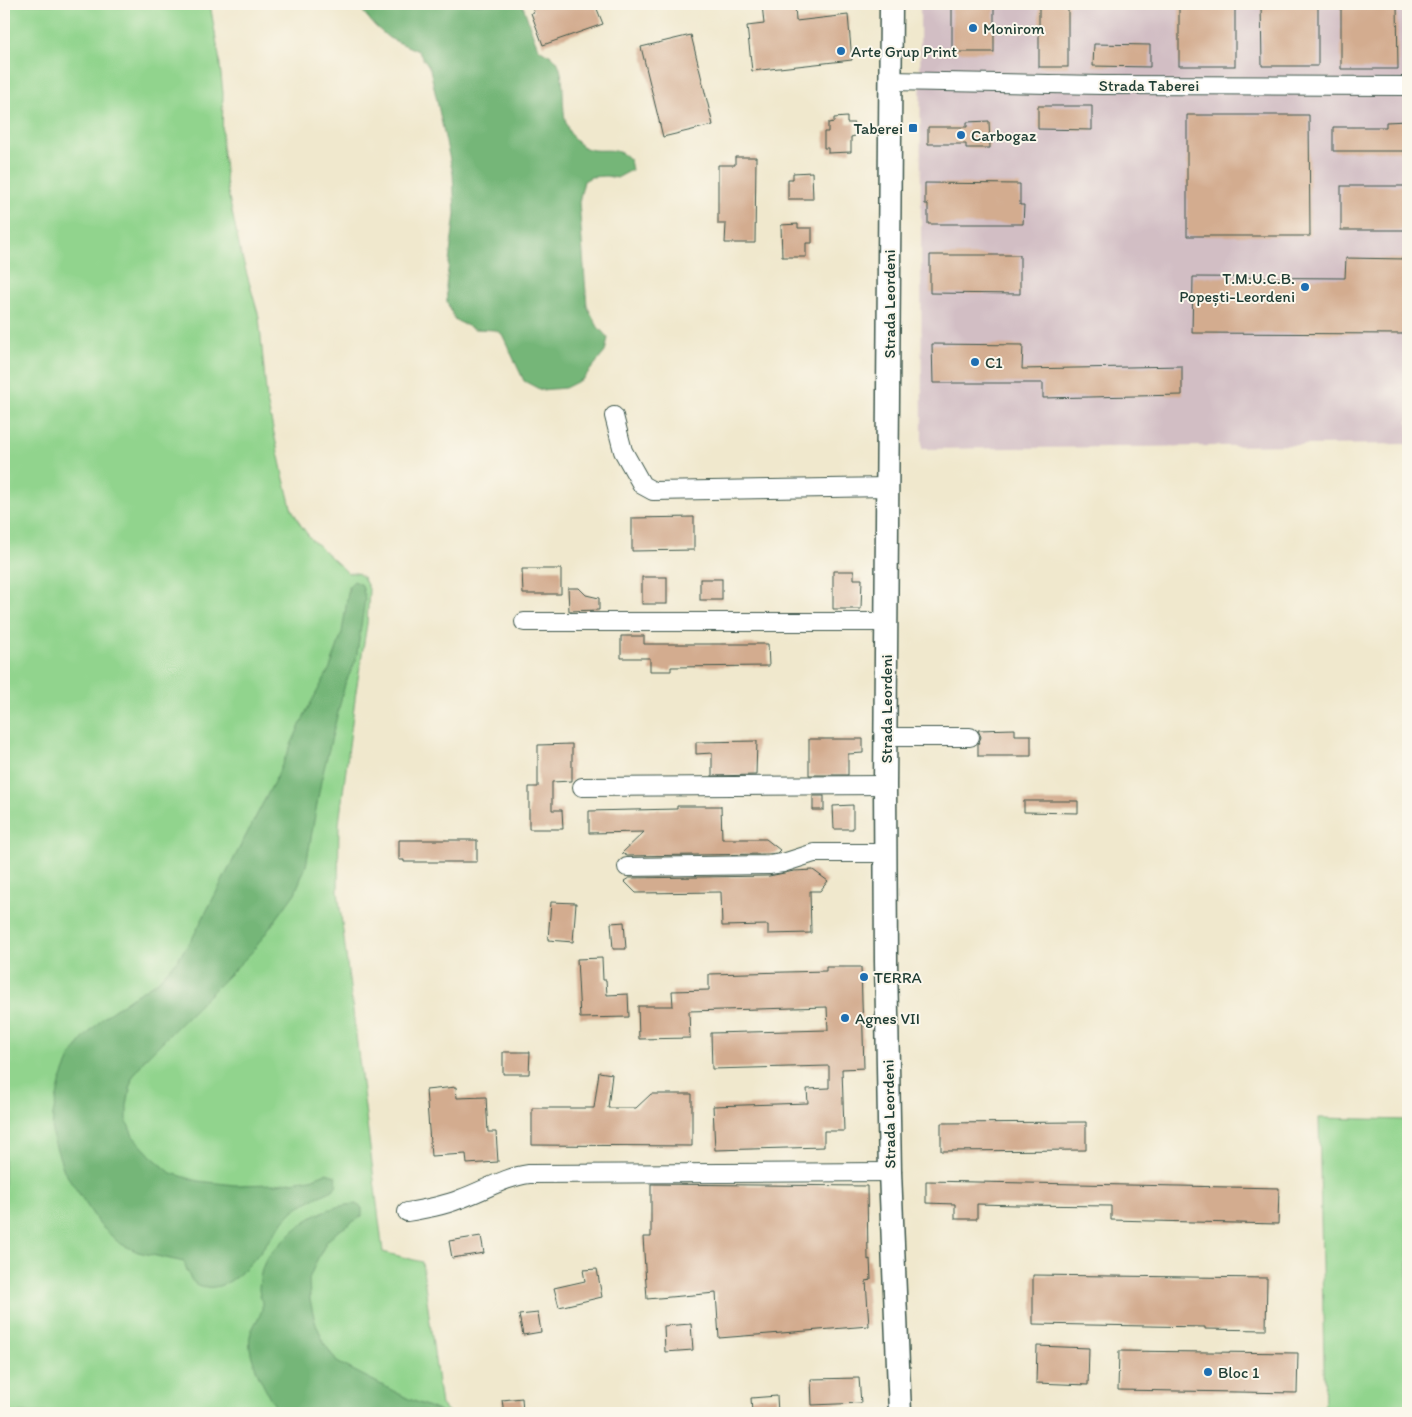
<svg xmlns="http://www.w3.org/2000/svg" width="1412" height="1417" viewBox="0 0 1412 1417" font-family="Itim,sans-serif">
  <rect width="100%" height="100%" fill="#fbf7ec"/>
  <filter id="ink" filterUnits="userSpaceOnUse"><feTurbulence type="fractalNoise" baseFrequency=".02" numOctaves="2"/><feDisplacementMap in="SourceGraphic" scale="10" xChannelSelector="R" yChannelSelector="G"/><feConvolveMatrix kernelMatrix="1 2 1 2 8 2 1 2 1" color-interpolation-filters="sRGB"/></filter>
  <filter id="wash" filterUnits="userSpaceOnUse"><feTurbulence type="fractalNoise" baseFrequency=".0096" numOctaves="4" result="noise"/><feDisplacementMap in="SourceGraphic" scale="20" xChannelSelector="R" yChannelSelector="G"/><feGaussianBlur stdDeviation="1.12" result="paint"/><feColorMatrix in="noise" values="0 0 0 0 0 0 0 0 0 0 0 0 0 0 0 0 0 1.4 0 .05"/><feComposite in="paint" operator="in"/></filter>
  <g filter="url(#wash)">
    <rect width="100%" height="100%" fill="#f0e8cd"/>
    <polygon fill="#d2bec4" points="920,4 1408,4 1408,444 922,449"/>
    <g fill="#91d48d" stroke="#588860">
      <polygon points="4,4 210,4 219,56 223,93 222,143 227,188 240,250 259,317 267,401 283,475 291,507 300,524 311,539 348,573 357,573 363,577 369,589 367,624 356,691 339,824 338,891 383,1252 422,1262 441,1405 450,1413 4,1413"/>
      <polygon points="1319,1118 1408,1120 1408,1413 1325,1413"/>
    </g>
    <g fill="#74b678" stroke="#4a7a56">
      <path d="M362,4H522C527,15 533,38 538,47C544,55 554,54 558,63C569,88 555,123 578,143C593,156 607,146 621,153C625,155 628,158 630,160L632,170L617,178L606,176L591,177L584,181L579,202L587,306L598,327L608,338L605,352L583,379L565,388L541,390L524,381L502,334L495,330L474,329L455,320L447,302L446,286L455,214L453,174L430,69L418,51L389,38L375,26L364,13Z"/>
      <path d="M354,581L362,585L365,599L356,660L345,684L321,781L306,866L295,893L253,951L145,1059L132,1078L127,1105V1122L133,1136L151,1156L171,1173L198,1181L235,1185L277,1184L311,1179L326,1173L336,1176L337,1184L333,1190C325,1194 298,1205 293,1211C269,1233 242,1293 204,1287C199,1286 194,1284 191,1279C188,1274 186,1267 184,1262L138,1252L119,1243L100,1225L64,1171L52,1135L53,1115L60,1083L70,1057L82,1040L104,1017L131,998L158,981L177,960L192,939L276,778L307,710L330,668L342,633L349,586Z"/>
      <path d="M356,1204L362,1208V1216L337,1232L327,1241L316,1262L309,1279L310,1300L315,1321L324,1343L337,1362L409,1399L444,1413H280C268,1397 246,1356 250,1336C252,1326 260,1318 262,1309C263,1302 260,1296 259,1290C259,1283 261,1270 264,1264C267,1256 275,1249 281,1243C302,1221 324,1206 356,1204Z"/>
    </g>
    <g id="blocks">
      <g fill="#d3ac8f">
        <polygon points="531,4 595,4 603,24 543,45 531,13 534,12"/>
        <polygon points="762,4 795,4 796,21 848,15 852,60 752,71 747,26 764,24"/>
        <rect x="952" y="4" width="42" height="48"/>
        <rect x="1039" y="4" width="29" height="63"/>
        <rect x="1179" y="4" width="56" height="62"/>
        <polygon points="1261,4 1318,4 1318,66 1262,66"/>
        <polygon points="1341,4 1397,4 1398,69 1341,69"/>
        <polygon points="691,35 713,125 663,137 641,47"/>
        <polygon points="1094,44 1150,45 1150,67 1093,66"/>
        <polygon points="1038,106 1092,106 1092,130 1038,129"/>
        <polygon points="1187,115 1309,115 1310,236 1187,236"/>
        <polygon points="847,117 847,123 854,123 855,136 851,137 851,152 828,153 828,148 824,148 824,132 828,132 828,123 834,122 834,118"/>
        <polygon points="989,121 990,148 966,148 966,144 928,144 928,127 967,127 967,122"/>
        <polygon points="1408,121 1408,151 1333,151 1333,127 1386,127 1386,122"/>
        <polygon points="735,157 756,157 755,243 725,243 726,224 718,224 718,165 735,165"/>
        <polygon points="812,172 813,199 788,199 788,179 793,179 793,173"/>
        <polygon points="925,183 1020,184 1020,205 1024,205 1023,224 928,224 928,204 925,204"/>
        <rect x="1341" y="186" width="67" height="44"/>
        <polygon points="798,224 798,228 812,228 812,243 806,243 806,257 782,257 781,225"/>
        <polygon points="930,255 1020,255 1020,294 930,293"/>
        <polygon points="1346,258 1406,259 1406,334 1192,333 1193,277 1345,278"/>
        <polygon points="932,344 1023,345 1022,369 1182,366 1182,395 1043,398 1043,383 933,383"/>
        <polygon points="694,517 694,550 632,551 632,518"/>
        <polygon points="522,569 561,569 561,594 523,594"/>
        <polygon points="833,571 854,571 854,579 862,579 861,609 833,609"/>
        <rect x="642" y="577" width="25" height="27"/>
        <rect x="700" y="579" width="22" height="21"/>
        <polygon points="568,588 579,588 586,595 599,598 599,610 569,611"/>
        <polygon points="621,636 644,636 644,644 768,644 769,666 671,667 671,671 650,671 650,658 621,658"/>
        <polygon points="1015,729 1015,735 1031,735 1031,756 978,756 978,744 981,737 978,730"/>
        <polygon points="809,739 863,739 863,753 848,754 848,775 809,775"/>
        <polygon points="757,741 756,775 712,776 712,753 696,754 696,742"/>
        <polygon points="572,744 572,781 552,782 552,810 562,810 563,829 529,829 529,787 538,787 538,745"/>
        <rect x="813" y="796" width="11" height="14"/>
        <polygon points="1024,801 1078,801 1078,813 1024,812"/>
        <polygon points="853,805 853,829 834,829 833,806"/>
        <polygon points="677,806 721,806 722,839 766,839 780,850 777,853 768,854 627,856 622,853 644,832 589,833 589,811 677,809"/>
        <polygon points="399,840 477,840 477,862 404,862 404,860 399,860"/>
        <polygon points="813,870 828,881 820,891 810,891 811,933 768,934 768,925 722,926 721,892 636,893 624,881 629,878 769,876 794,871"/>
        <polygon points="551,902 576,903 573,942 548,940"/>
        <polygon points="624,922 626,949 613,949 611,923"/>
        <polygon points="602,958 603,980 606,980 607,995 628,994 629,1017 580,1018 577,959"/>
        <polygon points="826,967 861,967 864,1068 842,1069 844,1131 824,1131 824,1147 715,1150 713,1106 808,1103 807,1089 829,1088 829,1066 712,1069 711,1033 828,1030 827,1007 689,1011 690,1038 639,1039 638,1006 673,1006 672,991 709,990 709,974 826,971"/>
        <polygon points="503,1052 530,1052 529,1074 503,1074"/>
        <polygon points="599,1072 612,1074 608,1108 636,1108 651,1094 692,1094 692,1146 532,1145 532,1108 594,1108"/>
        <polygon points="456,1087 457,1098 486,1097 488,1132 496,1132 498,1162 467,1164 466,1154 431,1156 426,1090"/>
        <polygon points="1086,1122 1086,1150 941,1151 941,1123"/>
        <polygon points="926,1181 1279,1188 1278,1224 1111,1220 1111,1206 1018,1205 977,1204 977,1219 955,1219 955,1204 926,1203"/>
        <polygon points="651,1184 867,1186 868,1260 870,1259 871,1280 866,1281 869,1326 719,1338 716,1293 647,1299 643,1237 651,1237"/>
        <polygon points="481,1236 484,1253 452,1258 449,1241"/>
        <polygon points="597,1269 602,1297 559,1307 554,1288 585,1281 583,1270"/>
        <polygon points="1033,1275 1267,1278 1266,1330 1205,1329 1205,1327 1033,1324"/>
        <polygon points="538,1313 541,1332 523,1335 519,1315"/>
        <polygon points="691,1324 693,1350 665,1352 664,1326"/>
        <polygon points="1037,1346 1089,1348 1088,1385 1036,1383"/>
        <polygon points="1119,1351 1298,1353 1297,1393 1118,1390"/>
        <polygon points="859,1378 861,1403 812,1405 811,1379"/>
        <polygon points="777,1396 778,1413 752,1413 751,1398"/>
        <polygon points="522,1398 523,1413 504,1413 502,1400"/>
      </g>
    </g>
  </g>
  <g filter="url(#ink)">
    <use href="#blocks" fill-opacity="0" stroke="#3e574b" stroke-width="1"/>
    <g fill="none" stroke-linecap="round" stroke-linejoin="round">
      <g stroke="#3e574b" stroke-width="20">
        <g id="minor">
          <polyline points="890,81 1102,85 1408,86"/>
          <polyline points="614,416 623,451 642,485 653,491 888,487"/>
          <polyline points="524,622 887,622"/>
          <polyline points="886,737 970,737"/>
          <polyline points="582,787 885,785"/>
          <polyline points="627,867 769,865 783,863 814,853 885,853"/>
          <path d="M407,1212C425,1209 443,1206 460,1199C483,1191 505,1177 529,1174L890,1172"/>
        </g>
      </g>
      <g stroke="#3e574b" stroke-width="25">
        <polyline id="major" points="891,4 885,785 886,961 890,1172 900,1413"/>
      </g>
      <use href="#minor" stroke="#fff" stroke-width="18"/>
      <use href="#major" stroke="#fff" stroke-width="22"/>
    </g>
  </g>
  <g fill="#1f6fb2" stroke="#fbf7ec" stroke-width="2">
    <circle cx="973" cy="28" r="5"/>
    <circle cx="841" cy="51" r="5"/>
    <rect x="908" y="123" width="10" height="10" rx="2.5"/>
    <circle cx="961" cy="135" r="5"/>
    <circle cx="1305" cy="287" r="5"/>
    <circle cx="975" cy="362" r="5"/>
    <circle cx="864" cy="977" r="5"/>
    <circle cx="845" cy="1018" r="5"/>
    <circle cx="1208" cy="1372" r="5"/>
  </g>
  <g text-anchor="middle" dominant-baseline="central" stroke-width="4" stroke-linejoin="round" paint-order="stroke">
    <g font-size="16" fill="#1f3d34" stroke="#fbf7ec" text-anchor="start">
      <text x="983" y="28">Monirom</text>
      <text x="851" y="51">Arte Grup Print</text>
      <text x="903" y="128" text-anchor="end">Taberei</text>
      <text x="971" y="135">Carbogaz</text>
      <text x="1295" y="278" text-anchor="end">T.M.U.C.B.<tspan x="1295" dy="18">Popești-Leordeni</tspan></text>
      <text x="985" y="362">C1</text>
      <text x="874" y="977">TERRA</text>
      <text x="855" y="1018">Agnes VII</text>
      <text x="1218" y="1372">Bloc 1</text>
    </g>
    <g font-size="16" fill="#1f3d34" stroke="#fbf7ec">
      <text x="1149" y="85">Strada Taberei</text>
      <text transform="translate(889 304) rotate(-90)">Strada Leordeni</text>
      <text transform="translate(886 709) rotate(-90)">Strada Leordeni</text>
      <text transform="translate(889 1114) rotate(-91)">Strada Leordeni</text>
    </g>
  </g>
  <rect width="1412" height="1417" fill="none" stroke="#fbf7ec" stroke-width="20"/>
</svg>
